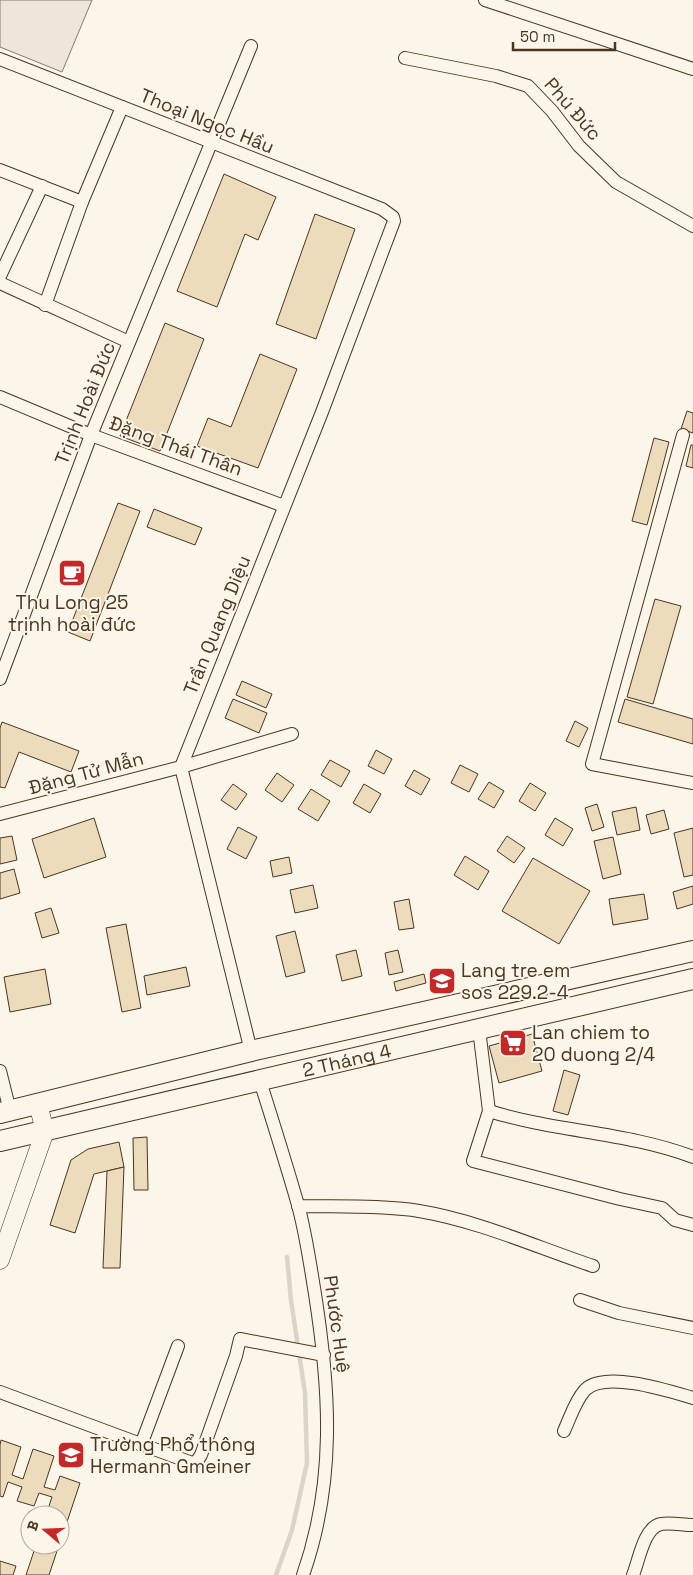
<svg xmlns="http://www.w3.org/2000/svg" width="693" height="1575" viewBox="0 0 693 1575" font-family="'Space Grotesk',sans-serif">
  <rect width="100%" height="100%" fill="#fbf6e9"/>
  <polygon fill="#ede6d9" stroke="#887966" points="0,0 92,0 62,72 0,47"/>
  <g fill="none" stroke-linecap="round" stroke-linejoin="round">
    <polyline stroke="#dcd4c6" stroke-width="4.5" points="276,1575 292,1530 307,1463 305,1393 291,1300 287,1257"/>
  </g>
  <g fill="#ecdcbc" stroke="#4a3520">
    <polygon points="224,174 276,197 258,240 245,234 217,307 177,291"/>
    <polygon points="315,214 355,229 316,339 276,324"/>
    <polygon points="165,323 204,339 160,451 120,436"/>
    <polygon points="260,354 297,369 258,468 197,446 208,418 231,427"/>
    <polygon points="687,411 693,413 693,433 681,429"/>
    <polygon points="654,438 669,442 647,525 632,521"/>
    <polygon points="691,445 693,445 693,468 686,466"/>
    <polygon points="118,503 140,511 90,641 68,632"/>
    <polygon points="154,509 202,528 195,545 147,527"/>
    <polygon points="655,599 681,606 653,704 627,697"/>
    <polygon points="242,681 272,694 266,708 236,695"/>
    <polygon points="233,699 267,713 259,733 225,718"/>
    <polygon points="625,699 693,719 693,744 618,722"/>
    <polygon points="575,721 588,728 579,747 566,741"/>
    <polygon points="2,722 79,751 71,772 19,752 5,788 0,787 0,728"/>
    <polygon points="376,750 392,759 384,774 368,766"/>
    <polygon points="330,760 350,771 341,787 321,775"/>
    <polygon points="460,765 478,774 469,792 451,783"/>
    <polygon points="414,770 430,779 421,795 405,786"/>
    <polygon points="277,773 294,785 282,802 265,790"/>
    <polygon points="489,782 504,791 494,808 478,799"/>
    <polygon points="530,783 546,793 535,811 519,801"/>
    <polygon points="233,784 247,794 236,810 221,800"/>
    <polygon points="364,784 381,794 370,813 353,803"/>
    <polygon points="311,789 330,801 318,821 298,809"/>
    <polygon points="597,804 604,827 592,831 585,808"/>
    <polygon points="636,807 640,830 617,835 612,812"/>
    <polygon points="664,810 669,829 651,834 646,815"/>
    <polygon points="94,818 106,857 44,878 32,839"/>
    <polygon points="555,818 573,829 563,846 545,835"/>
    <polygon points="238,827 257,837 246,859 227,849"/>
    <polygon points="693,828 693,875 684,877 674,833"/>
    <polygon points="12,836 17,860 0,864 0,838"/>
    <polygon points="507,836 525,848 514,863 497,851"/>
    <polygon points="613,837 621,874 603,879 594,841"/>
    <polygon points="465,856 489,871 478,890 454,875"/>
    <polygon points="289,857 292,873 273,877 270,861"/>
    <polygon points="533,858 590,891 559,944 502,911"/>
    <polygon points="14,869 20,893 0,899 0,873"/>
    <polygon points="313,885 318,908 295,913 290,890"/>
    <polygon points="693,886 693,904 677,909 673,892"/>
    <polygon points="644,894 648,919 613,925 609,899"/>
    <polygon points="409,899 414,928 399,930 394,902"/>
    <polygon points="51,908 59,933 42,938 35,913"/>
    <polygon points="126,924 141,1008 122,1012 106,928"/>
    <polygon points="295,931 305,972 286,977 276,936"/>
    <polygon points="356,950 362,976 342,981 336,955"/>
    <polygon points="398,950 403,972 389,975 385,953"/>
    <polygon points="186,967 190,986 147,995 144,976"/>
    <polygon points="45,969 51,1004 10,1012 4,977"/>
    <polygon points="424,974 426,983 396,991 394,982"/>
    <polygon points="532,1034 542,1071 499,1083 489,1046"/>
    <polygon points="564,1070 580,1075 568,1115 553,1111"/>
    <polygon points="147,1137 148,1190 134,1190 133,1138"/>
    <polygon points="119,1142 124,1167 94,1174 75,1233 50,1225 71,1160 88,1149"/>
    <polygon points="124,1167 120,1268 103,1268 107,1171"/>
    <polygon points="1,1440 21,1447 12,1475 23,1479 33,1449 54,1456 44,1487 55,1490 60,1476 80,1483 60,1543 60,1515 46,1515 52,1497 39,1493 34,1506 17,1501 22,1487 8,1482 3,1497 0,1496 0,1445"/>
    <polygon points="36,1545 59,1545 49,1575 26,1575"/>
    <polygon points="0,1561 16,1566 13,1575 0,1575"/>
  </g>
  <g fill="none" stroke-linecap="round" stroke-linejoin="round">
    <g stroke="#4a3520" stroke-width="14">
      <g id="street">
        <polyline points="485,0 693,69"/>
        <polyline points="405,58 496,76 528,86 552,111 579,146 616,182 693,226"/>
        <polyline points="0,59 382,209 393,217 394,221 322,412 181,767 251,1051"/>
        <polyline points="0,170 82,202"/>
        <polyline points="0,276 42,186"/>
        <polyline points="0,283 129,342"/>
        <polyline points="45,305 82,202 122,107"/>
        <polyline points="0,397 91,435 284,506"/>
        <polyline points="683,435 592,764 693,783"/>
        <polyline points="0,679 91,435 251,46"/>
        <polyline points="0,814 181,767 292,734"/>
        <polyline points="479,1029 489,1111 473,1161 620,1199 662,1208 675,1220 693,1225"/>
        <polyline points="0,1071 10,1111"/>
        <path d="M260,1081C273,1122 286,1163 298,1205C306,1234 310,1264 315,1294C330,1390 336,1481 303,1575"/>
        <path d="M489,1111C556,1132 627,1132 693,1157"/>
        <path d="M298,1206C337,1207 381,1205 419,1211C479,1221 536,1247 593,1266"/>
        <polyline points="580,1300 619,1313 693,1328"/>
        <polyline points="0,1392 192,1463 197,1461 201,1455 236,1356 240,1339 324,1355"/>
        <path d="M564,1431C570,1418 575,1401 585,1390C605,1370 669,1391 693,1398"/>
        <polyline points="141,1445 178,1346"/>
        <path d="M633,1575C639,1560 644,1527 661,1524C670,1522 683,1525 693,1525"/>
      </g>
    </g>
    <g stroke="#4a3520" stroke-width="19">
      <polyline id="secondary" points="0,1260 45,1131 38,1104"/>
    </g>
    <g stroke="#4a3520" stroke-width="22">
      <g id="primary">
        <polyline points="0,1113 251,1051 693,951"/>
        <path id="s1" d="M0,1141L693,979"/>
      </g>
    </g>
    <use href="#street" stroke="#fbf6e9" stroke-width="12"/>
    <use href="#secondary" stroke="#fbf6e9" stroke-width="18"/>
    <use href="#primary" stroke="#fbf6e9" stroke-width="20"/>
  </g>
  <defs>
    <g id="cafe-square" transform="scale(1.4375)"><rect x="-9" y="-9" width="18" height="18" rx="4" fill="#c62828" stroke="#fbf6e9"/><path d="M-5.5-4.5H6V0H3Q3 3.5 0 3.5H-2.5Q-5.5 3.5-5.5 0ZM3-3.2v2h1.7v-2ZM-6 4.5H4V6H-6Z" fill="#fff"/></g>
    <g id="school-square" transform="scale(1.4375)"><rect x="-9" y="-9" width="18" height="18" rx="4" fill="#c62828" stroke="#fbf6e9"/><path d="M0-5L7-2L0 1L-7-2ZM-4 1L0 2.5L4 1V4Q0 6-4 4Z" fill="#fff"/></g>
    <g id="supermarket-square" transform="scale(1.4375)"><rect x="-9" y="-9" width="18" height="18" rx="4" fill="#c62828" stroke="#fbf6e9"/><path d="M-6-5.5h2.5l.6 2H6L4.5 2H-2.5L-4.4-4H-6ZM-1.5 3.2a1.3 1.3 0 1 0 .1 0ZM3 3.2a1.3 1.3 0 1 0 .1 0Z" fill="#fff"/></g>
  </defs>
  <g fill-rule="evenodd">
    <use href="#cafe-square" x="72" y="573"/>
    <use href="#school-square" x="442" y="981"/>
    <use href="#supermarket-square" x="513" y="1043"/>
    <use href="#school-square" x="71" y="1455"/>
  </g>
  <g text-anchor="middle" dominant-baseline="central" stroke-width="4" stroke-linejoin="round" paint-order="stroke">
    <g font-size="19" fill="#4a3520" stroke="#fbf6e9">
      <text transform="translate(573 109) rotate(49)">Phú Đức</text>
      <text transform="translate(207 121) rotate(22)">Thoại Ngọc Hầu</text>
      <text transform="translate(85 403) rotate(-68)">Trịnh Hoài Đức</text>
      <text transform="translate(176 446) rotate(20)">Đặng Thái Thân</text>
      <text transform="translate(217 625) rotate(-68)">Trần Quang Diệu</text>
      <text transform="translate(86 773) rotate(-15)">Đặng Tử Mẫn</text>
      <text stroke="none"><textPath href="#s1" startOffset="356">2 Tháng 4</textPath></text>
      <text transform="translate(337 1324) rotate(82)">Phước Huệ</text>
    </g>
    <g font-size="19" fill="#4a3520" stroke="#fbf6e9" text-anchor="start">
      <text x="72" y="602" text-anchor="middle">Thu Long 25<tspan x="72" dy="22">trịnh hoài đức</tspan></text>
      <text x="461" y="970">Lang tre em<tspan x="461" dy="22">sos 229.2-4</tspan></text>
      <text x="532" y="1032">Lan chiem to<tspan x="532" dy="22">20 duong 2/4</tspan></text>
      <text x="90" y="1444">Trường Phổ thông<tspan x="90" dy="22">Hermann Gmeiner</tspan></text>
    </g>
  </g>
  <g transform="translate(45 1530) rotate(289)"><circle r="24" fill="#fbf6e9" stroke="#b4a999"/>
  <path d="M0-4L9 19L0 12L-9 19Z" fill="#c62828"/>
  <text y="-8" font-size="14" font-weight="bold" text-anchor="middle" fill="#4a3520">B</text>
  </g>
  <path d="M513 42v8h102v-8" fill="none" stroke="#4a3520" stroke-width="2.5"/>
  <text x="520" y="42" font-size="15" fill="#4a3520" stroke="#fbf6e9" stroke-width="4" paint-order="stroke">50 m</text>
</svg>
